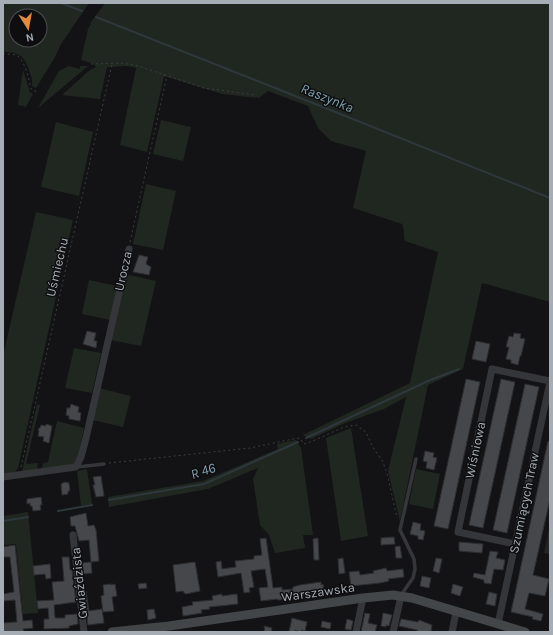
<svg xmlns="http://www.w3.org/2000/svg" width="553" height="635" viewBox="0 0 553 635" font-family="Karla,sans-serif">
  <rect width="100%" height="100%" fill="#131315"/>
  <g fill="#202720" fill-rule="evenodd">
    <path d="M3,3H89L61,44L54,59L36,88L32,86C33,80 31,76 29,70C24,55 19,52 3,52ZM16,16H40V40H16Z"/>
    <path d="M105,3H550V302L482,283L463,369L428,385L400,521L388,471L406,397L384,409L345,423L311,439L303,435L410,383L438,252L405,241C403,235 405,230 402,224L353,208L366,151L331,141L318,128L308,106L268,91L259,98L222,94L164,76L147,152L120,145L136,68L127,66L107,67L100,99L62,95L90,70L96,67L92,63L81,60L88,29L91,24L90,23Z"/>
    <polygon points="69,66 80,69 80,66 88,66 38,108 59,71"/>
    <polygon points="23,70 30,92 33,94 26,107 18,105"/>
    <polygon points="161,120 191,127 183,161 153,154"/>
    <polygon points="56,122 93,132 79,196 41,187"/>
    <polygon points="146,184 176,191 163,250 133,244"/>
    <polygon points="36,212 73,220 18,468 14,473 3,475 3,356"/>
    <polygon points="125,274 156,281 141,346 110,340"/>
    <polygon points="89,280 117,286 110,320 82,314"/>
    <polygon points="74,348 101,353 92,393 65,388"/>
    <polygon points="99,388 131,396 123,427 92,420"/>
    <polygon points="37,404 40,405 26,464 38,463 37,470 22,472"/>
    <polygon points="57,421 84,428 77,461 75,464 43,471 42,468 43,463 48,462"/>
    <polygon points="351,428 368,536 341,541 326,438"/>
    <polygon points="296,440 301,448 313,535 303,535 305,548 275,553 269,535 260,525 253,479 258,468 208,489 109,507 108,497 203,481 278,449 277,444"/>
    <polygon points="87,469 92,504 81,506 77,471"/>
    <polygon points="416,469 440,474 433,509 409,504"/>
    <polygon points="28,512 38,613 23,614 16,544 3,545 3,516"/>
    <polygon points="550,525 550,554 544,553"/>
  </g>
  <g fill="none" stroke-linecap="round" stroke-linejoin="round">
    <g stroke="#2e383c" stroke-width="2">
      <polyline points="61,3 82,11"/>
      <polyline points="96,17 318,105 550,198"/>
      <polyline points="306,438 428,381 459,369"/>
      <polyline points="109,500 204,484 298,442"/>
      <polyline points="58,511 92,505"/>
      <polyline points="3,521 28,517"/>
    </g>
  </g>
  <g fill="#45474a" stroke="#2d2e31">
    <polygon points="139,255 148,257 146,264 151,267 149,275 133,272"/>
    <polygon points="87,331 96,333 94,341 97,341 96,348 83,344"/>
    <polygon points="514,333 521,334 520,338 525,339 521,356 520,356 518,365 511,363 511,360 506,359 509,347 506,347 509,336 513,337"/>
    <polygon points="476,341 490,344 486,362 472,359"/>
    <polygon points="466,379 480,382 448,529 434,526"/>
    <polygon points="501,379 515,382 483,528 469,525"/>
    <polygon points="525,384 539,387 507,533 493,530"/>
    <polygon points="71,404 79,407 78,412 81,413 80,421 69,419 69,416 66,415 67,408 70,408"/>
    <polygon points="46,424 52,426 49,443 43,441 44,437 38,436 39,431 38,429 40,428 41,425 46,426"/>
    <polygon points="548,441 550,442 550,499 533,575 549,579 545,596 529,593 525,609 543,614 541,621 532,619 533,617 511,612"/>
    <polygon points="425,451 434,453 433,457 437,458 434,470 426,468 427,462 423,461"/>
    <polygon points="101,476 104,496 96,497 93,485 95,485 93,477"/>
    <polygon points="65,482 69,483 70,491 68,491 68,494 62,495 61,484"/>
    <polygon points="41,497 42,505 40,505 41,510 33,511 32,506 30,506 30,503 27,504 27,499"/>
    <polygon points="86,513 88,526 94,525 96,530 99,561 91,562 92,573 82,574 82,563 91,562 89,540 79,541 75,526 71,526 70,517"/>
    <polygon points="413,522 421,524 420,530 425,531 423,540 418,539 418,536 410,534"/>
    <polygon points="394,537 395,544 381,545 381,538"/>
    <polygon points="266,538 273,588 282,587 282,590 293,589 293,587 300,585 321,582 321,585 323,584 324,593 302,596 302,595 287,597 287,599 278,600 277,599 261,601 259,588 268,587 265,569 251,571 254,587 249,588 250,592 244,593 241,573 218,577 216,562 221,561 222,569 236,567 235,561 254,559 254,556 262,555 260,539"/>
    <polygon points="318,538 319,560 314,560 313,539"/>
    <polygon points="459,542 483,544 482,553 459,551"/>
    <polygon points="15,545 23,621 32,620 33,628 23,629 24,632 3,632 3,623 17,622 15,600 3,601 3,594 14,592 10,557 3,557 3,547"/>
    <polygon points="400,546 402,558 396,558 395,547"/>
    <polygon points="490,551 498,552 496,558 505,560 503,570 494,569 491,584 484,583 484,580 473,577 474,573 485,575"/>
    <polygon points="62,557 69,557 70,570 72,570 76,602 54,605 55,618 65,618 65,615 77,614 78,624 69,626 69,628 44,629 44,619 49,619 48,608 38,609 37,601 54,600 52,582 64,581"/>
    <polygon points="343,558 345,573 339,574 338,559"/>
    <polygon points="436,558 442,559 439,573 433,571"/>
    <polygon points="195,562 200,591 186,594 184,593 183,591 176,592 173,565"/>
    <polygon points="50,564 51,578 46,579 45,574 34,575 33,566"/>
    <polygon points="386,568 387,571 403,569 404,577 388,579 389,581 380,583 351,586 349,572 359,571 360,575 374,573 373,571"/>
    <polygon points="422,576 431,578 429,588 420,586"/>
    <polygon points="146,583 147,588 139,589 138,584"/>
    <polygon points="111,584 111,585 115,584 117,596 112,597 114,611 103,612 101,596 104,595 103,585"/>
    <polygon points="453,584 463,587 460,596 451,593"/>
    <polygon points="84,591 86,591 89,611 102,609 104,623 88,625"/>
    <polygon points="489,592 497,594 495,606 486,604"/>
    <polygon points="222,594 222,596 237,594 238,604 209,607 210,609 201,610 202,613 183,616 182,607 193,605 192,602 213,600 212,596"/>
    <polygon points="154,609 156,618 148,620 147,610"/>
    <polygon points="365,613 370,614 368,623 377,625 375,632 361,632"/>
    <polygon points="383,613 392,615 389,626 386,625 386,627 381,626"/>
    <polygon points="292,618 307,622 305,631 301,630 301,632 295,630 294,632 289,632"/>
    <polygon points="347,619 353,621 351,630 345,629"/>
    <polygon points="401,619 418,622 419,620 432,625 431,632 418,632 417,630 399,626"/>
    <polygon points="322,621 331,623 330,629 321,627"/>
    <polygon points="264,626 272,628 271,632 265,632"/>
  </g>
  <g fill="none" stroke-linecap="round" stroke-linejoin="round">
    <g stroke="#3b3d40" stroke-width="1" stroke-dasharray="2 3" stroke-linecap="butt">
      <path d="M3,54C7,54 12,54 16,55C25,59 29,80 31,89L39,93"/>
      <polyline points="91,64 121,63 135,65 204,88 255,95"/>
      <polyline points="130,242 166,80 164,74"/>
      <polyline points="109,463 250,448 293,439 300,438 303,443 306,444 344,427 356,425 366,432 372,446 383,462 388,477 397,518"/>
      <polyline points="21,467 112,64"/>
    </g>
    <g stroke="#353639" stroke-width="3.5">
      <polyline points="77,467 104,464"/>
      <polyline points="401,595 413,578 415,569 414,559 400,530 416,459"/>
    </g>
    <g stroke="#353639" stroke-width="7">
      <polyline points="3,477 76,467 81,457 86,438 129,249"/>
      <polyline points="73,535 84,632"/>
      <polyline points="515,544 458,532 492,369 550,381"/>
      <polyline points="498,624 550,382"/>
      <polyline points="356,632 363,598"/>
      <polyline points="393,632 401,596"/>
      <polyline points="452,632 456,612"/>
    </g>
    <polyline stroke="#434649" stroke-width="9" points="112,632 169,626 363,598 393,595 412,598 525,632"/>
  </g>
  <g text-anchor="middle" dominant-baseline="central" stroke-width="3" stroke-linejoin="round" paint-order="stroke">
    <g font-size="13" fill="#a6adb4" stroke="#0e0e10">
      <text transform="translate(57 267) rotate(-77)">Uśmiechu</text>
      <text transform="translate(123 271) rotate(-77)">Urocza</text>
      <text transform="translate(475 450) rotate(-78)">Wiśniowa</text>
      <text transform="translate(524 503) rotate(-78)">Szumiących Traw</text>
      <text transform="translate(79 583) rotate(-96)">Gwiaździsta</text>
      <text transform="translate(318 592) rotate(-8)">Warszawska</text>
    </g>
    <g font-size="14" font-style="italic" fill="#7fa0ad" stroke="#0e0e10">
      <text transform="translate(327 98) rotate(22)">Raszynka</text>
      <text transform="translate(203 471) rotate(-18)">R 46</text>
    </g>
  </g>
  <rect width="553" height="635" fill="none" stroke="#a6adb4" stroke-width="8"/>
  <g transform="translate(28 28) rotate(169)"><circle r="19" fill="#0e0e10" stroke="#4b4e52"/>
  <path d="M0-3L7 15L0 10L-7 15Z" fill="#e38a3d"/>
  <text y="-6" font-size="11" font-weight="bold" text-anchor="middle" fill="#a6adb4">N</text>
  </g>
</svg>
